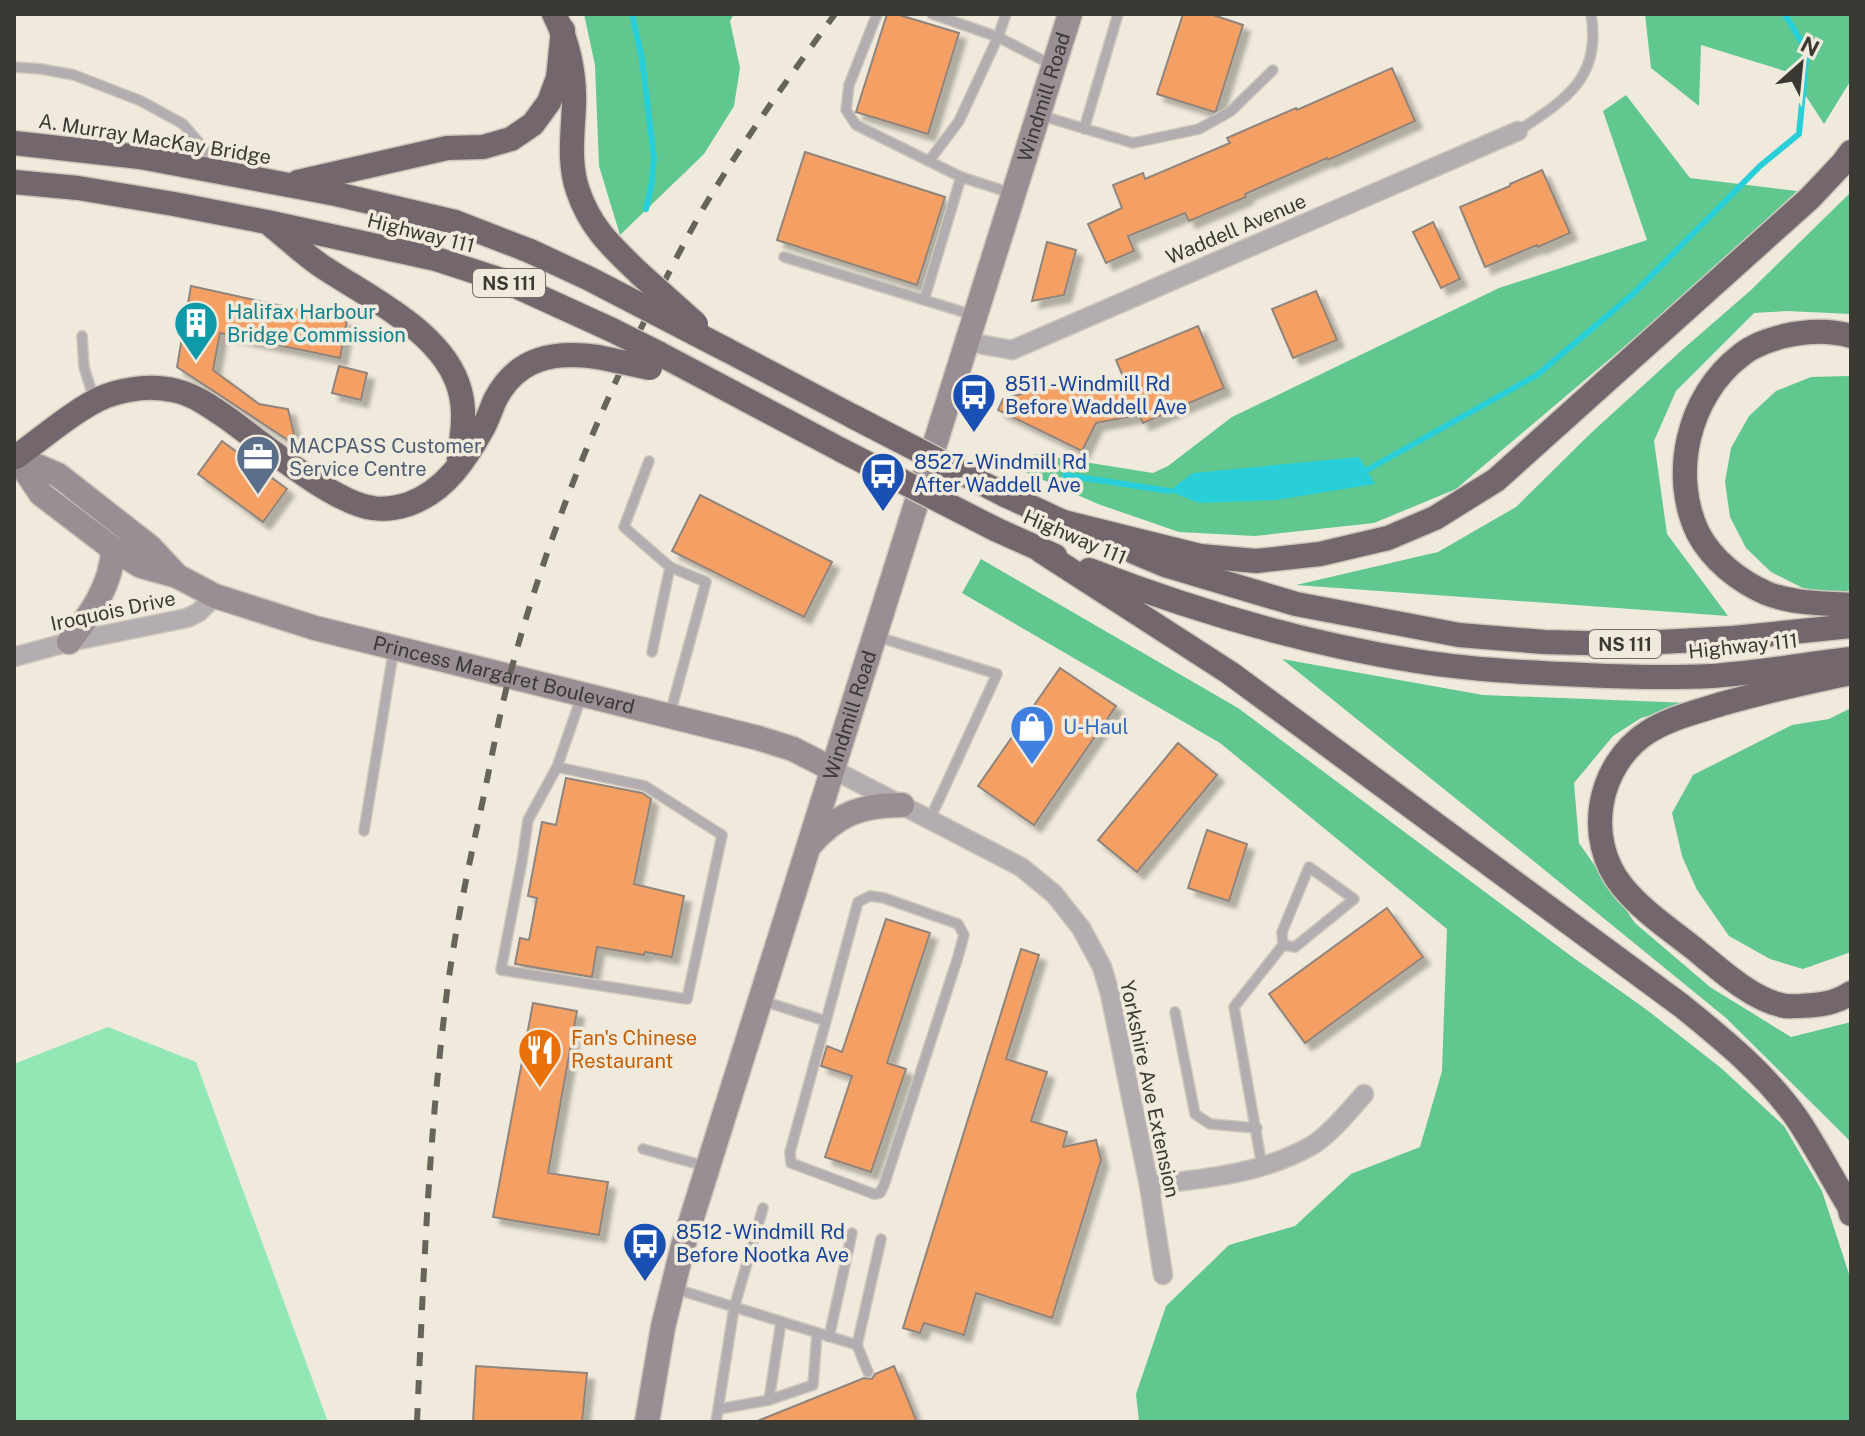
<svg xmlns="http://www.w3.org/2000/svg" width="1865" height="1436" viewBox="0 0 1865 1436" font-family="'Public Sans',sans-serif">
  <defs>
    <filter id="shadow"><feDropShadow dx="7" dy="7" stdDeviation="2" flood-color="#0004"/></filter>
  </defs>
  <rect width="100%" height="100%" fill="#f0eadc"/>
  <polygon fill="#92e7b5" points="108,1027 196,1062 328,1422 14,1422 14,1064"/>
  <g fill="#60c78f">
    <polygon points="584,14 734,14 730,21 740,68 734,106 704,154 620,235 599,166 595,65"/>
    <polygon points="1645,14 1851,14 1851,80 1824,124 1791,73 1701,45 1699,106 1651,68"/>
    <polygon points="1626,95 1690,178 1797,191 1690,291 1456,489 1374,523 1255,536 1179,532 1098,504 1025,472 1034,454 1153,473 1168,466 1232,417 1499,288 1647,240 1603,111"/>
    <polygon points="1851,192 1851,314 1787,311 1754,313 1676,391 1654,441 1667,534 1728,616 1296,585 1438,552 1516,507 1591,433 1682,350 1751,290"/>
    <polygon points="1848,376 1851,376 1851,590 1837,593 1803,588 1771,572 1746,548 1730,517 1725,482 1731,448 1749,416 1776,391 1811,377"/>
    <polygon points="981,559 1238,708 1571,956 1647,1010 1721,1068 1784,1126 1822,1191 1850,1277 1851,1422 1139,1422 1136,1394 1166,1306 1229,1245 1295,1226 1351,1174 1420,1147 1442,1071 1447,929 1220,743 962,593"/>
    <polygon points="1282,659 1483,695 1690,703 1641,718 1613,736 1574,783 1579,843 1635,923 1710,987 1791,1037 1851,1022 1851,1142 1726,1018 1536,863"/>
    <polygon points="1851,708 1851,952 1803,969 1770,959 1729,936 1697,890 1682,856 1672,813 1693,775 1792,725 1829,719"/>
  </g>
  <polygon fill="#28cfd8" points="1359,457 1375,484 1276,500 1199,503 1169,491 1193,473"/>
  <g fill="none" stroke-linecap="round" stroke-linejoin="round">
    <g stroke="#28cfd8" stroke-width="6">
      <polyline points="632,14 642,59 654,159 651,187 646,209"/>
      <polyline points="1367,470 1537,375 1633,294 1760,166 1799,134 1807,52 1785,14"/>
      <polyline points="1065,475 1169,491"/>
    </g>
  </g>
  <g fill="#f49f63" stroke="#91847b" stroke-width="2" filter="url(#shadow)">
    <polygon points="887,14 896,14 959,33 928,134 856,112"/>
    <polygon points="1183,14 1210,14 1243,25 1216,111 1214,112 1157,94"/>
    <polygon points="1392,68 1415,121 1328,160 1327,158 1245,194 1246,197 1189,221 1185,213 1128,236 1134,251 1106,263 1088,224 1122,208 1113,185 1143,173 1145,179 1230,143 1227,138 1296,108 1297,110"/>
    <polygon points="805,152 945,197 917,285 777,240"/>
    <polygon points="1542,170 1570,233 1538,247 1537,245 1485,267 1460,207 1510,186 1510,184"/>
    <polygon points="1433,222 1460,279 1441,288 1413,232"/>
    <polygon points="1047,242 1076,250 1064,295 1032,301"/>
    <polygon points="191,286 347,320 340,358 220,333 213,370 259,404 288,409 297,446 177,367"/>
    <polygon points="1316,291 1337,340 1293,358 1272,309"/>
    <polygon points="1198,326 1224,388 1143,423 1139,415 1096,423 1082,451 998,410 1003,399 1065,382 1068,392 1125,381 1116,360"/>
    <polygon points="339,366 367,373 361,400 332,393"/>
    <polygon points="222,441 287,489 263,522 198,474"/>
    <polygon points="700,495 832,562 804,617 672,551"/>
    <polygon points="1060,668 1116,706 1034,825 978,786"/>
    <polygon points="1178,743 1217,775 1137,872 1098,840"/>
    <polygon points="566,778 642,793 651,799 634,884 684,896 672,957 645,952 644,955 597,947 592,977 515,964 520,938 529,940 537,898 528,896 542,822 556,825"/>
    <polygon points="1207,830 1247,844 1229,901 1188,888"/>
    <polygon points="1387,908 1423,957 1305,1043 1269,994"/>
    <polygon points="886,919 930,933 887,1063 906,1069 871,1172 825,1157 852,1076 821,1066 827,1046 842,1052"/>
    <polygon points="1021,949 1039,955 1006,1059 1047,1072 1031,1121 1067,1132 1063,1147 1096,1140 1101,1160 1052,1318 976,1293 964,1335 924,1323 920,1333 903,1328"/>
    <polygon points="533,1003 577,1011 548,1173 608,1182 599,1235 493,1217"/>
    <polygon points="476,1366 587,1373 582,1422 473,1422"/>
    <polygon points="894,1366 917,1422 755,1422 864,1378 872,1379 875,1374"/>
  </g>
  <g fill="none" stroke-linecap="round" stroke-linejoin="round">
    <g stroke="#ccc7ba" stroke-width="12">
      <g id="lane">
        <polyline points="877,14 849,85 846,110 856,125 961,177"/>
        <polyline points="1006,14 998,37 1052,65"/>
        <polyline points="14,67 41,69 74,75 141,101 183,124 220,167"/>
        <polyline points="1039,115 1133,143 1199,129 1231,111 1273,70"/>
        <polyline points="1084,129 1118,14"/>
        <path d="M1518,131C1565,100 1602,78 1591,14"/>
        <polyline points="929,161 959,121 998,37 932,14"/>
        <polyline points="784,257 973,315"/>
        <polyline points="924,300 961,177 1014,194"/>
        <polyline points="82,336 84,367 94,399"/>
        <polyline points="649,461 624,527 670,567 652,652"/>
        <polyline points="875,636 997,674 930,819"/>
        <polyline points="670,714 706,582 670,567"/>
        <polyline points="557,767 528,820 522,861 501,970 687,999 722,835 645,786 557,767 582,695"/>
        <polyline points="364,831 394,648"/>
        <polyline points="763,1001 826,1021 858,902 870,896 884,898 958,924 964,935 958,957 884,1185 880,1193 874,1194 791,1163 790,1152 826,1021"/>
        <polyline points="1175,1012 1195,1114 1210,1124 1257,1128"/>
        <polyline points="643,1149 705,1166"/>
        <polyline points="1262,1166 1234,1007 1283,945 1282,932 1309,867 1354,899 1295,947 1283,945"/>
        <polyline points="676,1289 857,1345 868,1372"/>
        <polyline points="829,1337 852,1233"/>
        <polyline points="857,1345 881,1239"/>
        <polyline points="769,1400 781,1322"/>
        <polyline points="719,1409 769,1400 813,1385 817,1333"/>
        <polyline points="716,1422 734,1308 763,1208"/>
      </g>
    </g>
    <g stroke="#ccc7ba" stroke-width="21">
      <g id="street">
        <polyline points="968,342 1012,350 1518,131"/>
        <polyline points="14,657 69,642 187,618 199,612 215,596"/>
        <polyline points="832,769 1021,867 1054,894 1081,928 1102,967 1110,994 1149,1185 1163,1275"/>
        <path d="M1149,1185C1205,1179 1261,1174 1311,1146C1328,1137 1351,1109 1364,1094"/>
      </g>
    </g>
    <g stroke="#ccc7ba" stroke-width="27">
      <g id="secondary">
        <path id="s1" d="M16,457L41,494L113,549L141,566L177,576L215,596L315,628L758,738L793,749L832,769"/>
        <polyline points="16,457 58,475 150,547 177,576"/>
        <path d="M69,642C90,615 112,585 113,549"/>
        <path d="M809,846C837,814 861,805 902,805"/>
        <path id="s2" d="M647,1422L663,1327L683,1246L1070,14"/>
      </g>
    </g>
    <g stroke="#ccc7ba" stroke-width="27">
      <g id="highway">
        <path d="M554,14C568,41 575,74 574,104C573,132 568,163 578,191C591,229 612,247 640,274"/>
        <polyline points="14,143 140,157 336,194 455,222 530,251"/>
        <polyline points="14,182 78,188 174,204 267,222 436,259 507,282 612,330"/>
        <polyline points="298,182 447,148 483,147 511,139 533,124 549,102 558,78 563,30"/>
        <path d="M272,226C288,239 303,253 320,265C367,297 445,332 460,391C466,413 462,436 459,459"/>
        <path d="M1851,336C1830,330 1806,331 1784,336C1769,340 1753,345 1740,356C1688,396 1670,475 1698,533C1712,560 1739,581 1766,593C1793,604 1823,603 1851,605"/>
        <polyline points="725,349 854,417"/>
        <polyline points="658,353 843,451"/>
        <path d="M16,457C41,439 78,407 106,396C128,388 154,385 177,391C197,396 214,409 230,420C263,444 335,504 373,508C386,510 397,508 409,504C445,491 466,459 483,428C488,419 491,409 495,400C517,357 554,351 598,357"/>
        <polyline points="1005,495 1074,527"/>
        <polyline points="1059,521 1200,556 1256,561 1320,554 1388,538 1435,518 1496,480 1810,198 1843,163 1851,152"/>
        <polyline points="995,529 1055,556"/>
        <path d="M1041,551L1230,673L1682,1006C1724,1040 1767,1075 1798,1120C1816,1147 1832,1178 1849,1206L1851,1214"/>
        <polyline points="1134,552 1165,565 1296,604 1459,635 1544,642 1624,644 1733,638 1851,626"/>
        <path d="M1089,570C1195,611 1303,643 1416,661C1472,670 1528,673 1585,675C1627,677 1670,678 1712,676C1759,673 1805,664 1851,659"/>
        <path d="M1851,673C1807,682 1764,692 1721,704C1696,712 1670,718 1648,732C1597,765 1584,839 1622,886C1642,911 1671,930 1696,950C1719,969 1752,999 1781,1005C1787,1007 1793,1006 1800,1006C1819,1005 1834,1004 1851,993"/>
      </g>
    </g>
    <use href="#lane" stroke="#b3acb0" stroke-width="9"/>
    <use href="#street" stroke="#b3acb0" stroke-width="18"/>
    <use href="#secondary" stroke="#988e93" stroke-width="24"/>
    <use href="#highway" stroke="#74666d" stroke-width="24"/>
    <path stroke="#67645c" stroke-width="6" stroke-dasharray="14 14" stroke-linecap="butt" d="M417,1422C423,1287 428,1151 444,1017C452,942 468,869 484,795C492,756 499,716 509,678C542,554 588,435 645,320C664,282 683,244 704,207C744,140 789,77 835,14"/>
    <g stroke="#ccc7ba" stroke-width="27" stroke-linecap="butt">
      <g id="highway-bridge">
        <polyline points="530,251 588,278 725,349"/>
        <polyline points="640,274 696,324"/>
        <polyline points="612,330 658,353"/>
        <polyline points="598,357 650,368"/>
        <polyline points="854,417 1005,495"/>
        <polyline points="843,451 995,529"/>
      </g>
    </g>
    <use href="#highway-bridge" stroke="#74666d" stroke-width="24"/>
  </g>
  <defs>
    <g id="building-pin" transform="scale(2.3)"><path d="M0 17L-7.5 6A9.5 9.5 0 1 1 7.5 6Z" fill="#0f9aa8" stroke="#f0eadc"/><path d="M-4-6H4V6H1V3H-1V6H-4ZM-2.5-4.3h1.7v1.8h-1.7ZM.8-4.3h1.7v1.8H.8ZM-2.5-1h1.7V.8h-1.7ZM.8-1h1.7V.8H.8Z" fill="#fff"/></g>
    <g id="bus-pin" transform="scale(2.3)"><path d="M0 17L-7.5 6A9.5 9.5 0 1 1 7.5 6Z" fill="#1a4fb4" stroke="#f0eadc"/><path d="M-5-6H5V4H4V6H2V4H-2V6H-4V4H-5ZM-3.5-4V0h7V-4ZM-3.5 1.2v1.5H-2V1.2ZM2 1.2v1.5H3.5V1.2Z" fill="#fff"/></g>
    <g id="office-pin" transform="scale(2.3)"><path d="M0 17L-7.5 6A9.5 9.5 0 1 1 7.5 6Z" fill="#5c6f8a" stroke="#f0eadc"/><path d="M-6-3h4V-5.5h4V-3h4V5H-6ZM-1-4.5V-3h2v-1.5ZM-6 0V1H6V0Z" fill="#fff"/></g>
    <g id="shop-pin" transform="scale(2.3)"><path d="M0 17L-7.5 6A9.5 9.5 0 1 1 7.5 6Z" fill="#3f7fe0" stroke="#f0eadc"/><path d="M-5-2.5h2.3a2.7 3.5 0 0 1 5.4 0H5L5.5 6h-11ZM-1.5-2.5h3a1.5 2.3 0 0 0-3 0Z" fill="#fff"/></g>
    <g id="restaurant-pin" transform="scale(2.3)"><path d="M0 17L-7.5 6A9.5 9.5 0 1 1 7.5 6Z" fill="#e8710a" stroke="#f0eadc"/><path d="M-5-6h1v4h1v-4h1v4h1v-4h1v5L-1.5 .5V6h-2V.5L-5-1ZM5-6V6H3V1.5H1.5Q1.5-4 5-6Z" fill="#fff"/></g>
  </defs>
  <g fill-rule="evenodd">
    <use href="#building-pin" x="196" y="323"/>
    <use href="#bus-pin" x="974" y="395"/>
    <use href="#office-pin" x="258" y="457"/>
    <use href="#bus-pin" x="883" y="474"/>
    <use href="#shop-pin" x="1032" y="727"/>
    <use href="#restaurant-pin" x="540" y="1050"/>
    <use href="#bus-pin" x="645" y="1244"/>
  </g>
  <g text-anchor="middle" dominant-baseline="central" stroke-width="7" stroke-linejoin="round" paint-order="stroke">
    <g fill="#f0eadc" stroke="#716e66" stroke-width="2">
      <rect x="473" y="269" width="72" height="28" rx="6"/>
      <rect x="1589" y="630" width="72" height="28" rx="6"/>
    </g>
    <g font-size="18" font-weight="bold" fill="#3b3933">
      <text x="509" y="283">NS 111</text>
      <text x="1625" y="644">NS 111</text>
    </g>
    <g font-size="20" fill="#3b3933" stroke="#f0eadc">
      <text stroke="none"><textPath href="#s2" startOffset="1384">Windmill Road</textPath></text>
      <text transform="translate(155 139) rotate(9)">A. Murray MacKay Bridge</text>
      <text transform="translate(1236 229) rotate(-23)">Waddell Avenue</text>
      <text transform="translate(421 233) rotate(14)">Highway 111</text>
      <text transform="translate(1075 537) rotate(23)">Highway 111</text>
      <text transform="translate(113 611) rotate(-12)">Iroquois Drive</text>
      <text transform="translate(1743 646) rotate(-6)">Highway 111</text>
      <text stroke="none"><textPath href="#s1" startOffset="548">Princess Margaret Boulevard</textPath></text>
      <text stroke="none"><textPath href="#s2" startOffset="736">Windmill Road</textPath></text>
      <text transform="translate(1150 1089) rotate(78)">Yorkshire Ave Extension</text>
    </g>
    <g font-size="20" fill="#0d838f" stroke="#f0eadc" text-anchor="start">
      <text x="227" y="312">Halifax Harbour<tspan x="227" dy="23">Bridge Commission</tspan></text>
    </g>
    <g font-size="20" fill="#164399" stroke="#f0eadc" text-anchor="start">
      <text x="1005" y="384">8511 - Windmill Rd<tspan x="1005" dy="23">Before Waddell Ave</tspan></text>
      <text x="914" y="462">8527 - Windmill Rd<tspan x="914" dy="23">After Waddell Ave</tspan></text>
      <text x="676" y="1232">8512 - Windmill Rd<tspan x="676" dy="23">Before Nootka Ave</tspan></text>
    </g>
    <g font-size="20" fill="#4e5e75" stroke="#f0eadc" text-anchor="start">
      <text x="289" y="446">MACPASS Customer<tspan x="289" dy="23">Service Centre</tspan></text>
    </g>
    <g font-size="20" fill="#366cbe" stroke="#f0eadc" text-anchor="start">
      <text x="1063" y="727">U-Haul</text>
    </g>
    <g font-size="20" fill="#c56008" stroke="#f0eadc" text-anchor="start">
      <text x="571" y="1038">Fan's Chinese<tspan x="571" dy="23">Restaurant</tspan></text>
    </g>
  </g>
  <rect width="1865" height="1436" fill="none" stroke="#3b3933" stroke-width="32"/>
  <g transform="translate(1801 64) rotate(27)" stroke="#f0eadc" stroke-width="6" paint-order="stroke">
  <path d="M0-6L14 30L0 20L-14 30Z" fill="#3b3933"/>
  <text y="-12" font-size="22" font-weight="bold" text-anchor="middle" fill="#3b3933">N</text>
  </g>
</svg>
